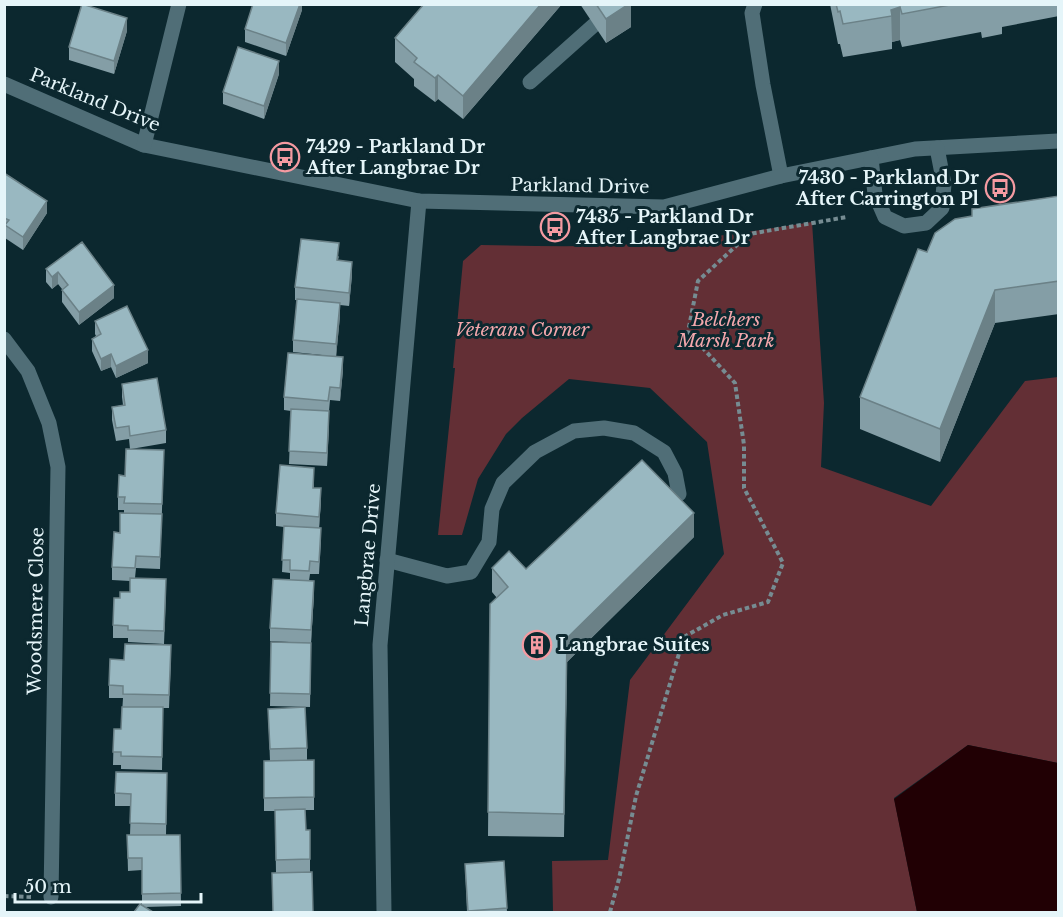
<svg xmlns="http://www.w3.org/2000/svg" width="1063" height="917" viewBox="0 0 1063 917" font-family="'Libre Baskerville',serif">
  <rect width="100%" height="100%" fill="#0c282f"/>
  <path fill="#632f35" d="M812,222L824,403L821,467L931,506L1025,381L1058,377V763L968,745L894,798L917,912H553L552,861L608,860L630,680L724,554L707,442L650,388L569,379L522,418L506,434L478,479L462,535H438L455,368H453L463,261L481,245C536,246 592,248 647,243C703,239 757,231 812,222Z"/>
  <polygon fill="#210004" points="968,745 1058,763 1058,912 917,912 894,799"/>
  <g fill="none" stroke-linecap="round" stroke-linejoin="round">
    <g stroke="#768c92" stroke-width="4" stroke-dasharray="4.5 3" stroke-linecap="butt">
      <polyline points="4,896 34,897"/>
      <polyline points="610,912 619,879 636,796 684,637 723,615 768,602 783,563 744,488 744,445 735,383 688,332 698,281 749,234 847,217"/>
    </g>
    <g stroke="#506e77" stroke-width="15">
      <polyline points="755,4 752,13 763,85 781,176"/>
      <polyline points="530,82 594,25"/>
      <polyline points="4,84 144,145 419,201 664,207 781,176 915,149 1058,141"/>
      <polyline points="144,145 179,4"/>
      <polyline points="871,158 875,194 885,217 904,226 926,223 942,208 944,184 937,148"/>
      <polyline points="4,339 28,371 49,423 58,467 51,897"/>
      <polyline points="387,560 447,576 471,572 489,542 492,509 503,483 535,452 574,431 604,428 634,433 664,452 675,473 679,494"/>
      <polyline points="384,912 380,645 419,201"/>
    </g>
  </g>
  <g fill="#849ea6">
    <polygon points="302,4 302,10 286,56 245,42 245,29"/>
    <polygon points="562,4 463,119 438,99 435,102 414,86 414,79 395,62 395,38"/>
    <polygon points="580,4 631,4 631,27 606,43"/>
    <polygon points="830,4 1059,4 1059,16 1002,27 1002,34 982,38 981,32 902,47 900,40 892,42 892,49 843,57 840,44 838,44"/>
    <polygon points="127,31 114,74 69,60 69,47"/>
    <polygon points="279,74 264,119 223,104 223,92"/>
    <polygon points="4,173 47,213 23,250 5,238"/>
    <polygon points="1059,196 1059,314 995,323 940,462 860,429 860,397 927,252 972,216 972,209"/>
    <polygon points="82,242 114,298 79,325 62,302 62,289 58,284 52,289 46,282 46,269"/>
    <polygon points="339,256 338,260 352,275 349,306 340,305 340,316 336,357 343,370 340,401 330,400 329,411 329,424 327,466 289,464 291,411 284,410 284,397 322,355 293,352 293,340 297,300 295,300 295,287"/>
    <polygon points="95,321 148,363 116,378 111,367 101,371 92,351 92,339 96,336 95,334"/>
    <polygon points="122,384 166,430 166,443 131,449 164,450 160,569 136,568 135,578 166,592 164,644 128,642 128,638 113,638 113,625 120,598 130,592 130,581 112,580 112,567 124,513 124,510 118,510 118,497 125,476 130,449 129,439 116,441 112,420 112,407 123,405 122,397"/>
    <polygon points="314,480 314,488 321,501 319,528 321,540 319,574 310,574 309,581 314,594 311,643 310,707 270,706 271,642 308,643 270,641 270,628 290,580 290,573 282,572 284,527 276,526 276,513"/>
    <polygon points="694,537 567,662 564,837 488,836 490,604 497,598 492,592 492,568 526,569"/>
    <polygon points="171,658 169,708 163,708 162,770 121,769 121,765 113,765 114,729 121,729 123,698 109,698 109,685 124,660"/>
    <polygon points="268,709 307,748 307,760 314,760 314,810 305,810 306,830 310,830 310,872 276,873 275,811 264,811 264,761 270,761"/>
    <polygon points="167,773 166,835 180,835 181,906 145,907 142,905 142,870 128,871 127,835 130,835 131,806 115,806 115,793"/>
    <polygon points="504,861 507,912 467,912 465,864"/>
  </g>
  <g fill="#6b8187">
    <polygon points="300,4 302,4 302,10 286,56 286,43"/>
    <polygon points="541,4 562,4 463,119 463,96"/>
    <polygon points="629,4 631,4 631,27 606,43 606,19"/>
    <polygon points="900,7 900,40 892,42 891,10"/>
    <polygon points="127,18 127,31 114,74 114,61"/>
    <polygon points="279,61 279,74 264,119 264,106"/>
    <polygon points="438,75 438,99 435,102 435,78"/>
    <polygon points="47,201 47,213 23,250 23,237"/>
    <polygon points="352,262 352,275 349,306 349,293"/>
    <polygon points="58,272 58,284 52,289 52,277"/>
    <polygon points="114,285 114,298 79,325 79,312"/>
    <polygon points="995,290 995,323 940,462 940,429"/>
    <polygon points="340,303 340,316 336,357 336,344"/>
    <polygon points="148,350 148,363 116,378 116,366"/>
    <polygon points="111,354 111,367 101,371 101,359"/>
    <polygon points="343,357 343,370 340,401 340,388"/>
    <polygon points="329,411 329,424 327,466 327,453"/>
    <polygon points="321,488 321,501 319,529 319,517"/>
    <polygon points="694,513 694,537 567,662 564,837 567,638"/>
    <polygon points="314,581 314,594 311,643 311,630"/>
  </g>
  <g fill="#99b8c1" stroke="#6b8187" stroke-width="1.5">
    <polygon points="82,4 127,18 114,61 69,47"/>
    <polygon points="253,4 300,4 286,43 245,29"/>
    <polygon points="424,4 541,4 463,96 438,75 435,78 414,62 417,58 395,38"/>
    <polygon points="596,4 629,4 606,19"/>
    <polygon points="836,4 955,4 902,14 900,7 891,10 892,16 843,24 840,11 838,12"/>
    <polygon points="238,47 279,61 264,106 223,92"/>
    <polygon points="4,173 47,201 23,237 5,225 9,220 4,218"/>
    <polygon points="1059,196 1059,281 995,290 940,429 860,397 918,249 927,252 935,233 955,219 972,216 972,209"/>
    <polygon points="301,239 339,243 337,260 352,262 349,293 295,287"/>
    <polygon points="82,242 114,285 79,312 62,290 68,285 58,272 52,277 46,269"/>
    <polygon points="297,299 340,303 336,344 293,340"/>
    <polygon points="127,306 148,350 116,366 111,354 101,359 92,339 101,334 95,321"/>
    <polygon points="288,353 343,357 340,388 330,387 328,401 284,397"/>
    <polygon points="157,378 166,430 130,436 129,426 116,428 112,407 125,405 122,384"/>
    <polygon points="291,409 329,411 327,453 289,451"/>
    <polygon points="126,449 164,450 162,504 124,503 125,497 118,497 119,475 125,476"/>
    <polygon points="642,460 694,513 567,638 564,814 488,812 490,604 508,587 492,568 509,551 526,569"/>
    <polygon points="280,465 314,468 313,488 321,488 319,517 276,513"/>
    <polygon points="120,513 162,514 160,557 136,556 135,568 112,567 114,532 120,533"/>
    <polygon points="284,526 321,528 319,562 310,561 309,571 290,570 290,560 282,560"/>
    <polygon points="130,578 166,579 164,631 128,630 128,626 113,625 114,598 120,598 120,592 130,592"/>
    <polygon points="273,579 314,581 311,630 270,628"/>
    <polygon points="271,642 311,643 310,694 270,693"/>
    <polygon points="125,644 171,645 169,695 123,694 123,686 109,685 110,659 124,660"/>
    <polygon points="122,707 163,707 162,757 121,756 121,752 113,752 114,729 121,729"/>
    <polygon points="305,707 307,748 270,749 268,709"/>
    <polygon points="314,760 314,797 264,798 264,761"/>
    <polygon points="116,772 167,773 166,824 130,823 131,794 115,793"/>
    <polygon points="305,809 306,830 310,830 310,859 276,860 275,810"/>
    <polygon points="127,835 180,835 181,893 142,894 142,858 128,858"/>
    <polygon points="504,861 507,908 468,911 465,864"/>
    <polygon points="312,872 313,912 273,912 272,873"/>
    <polygon points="140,904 153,912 134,912"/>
  </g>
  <defs>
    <g id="bus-ring" transform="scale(1.5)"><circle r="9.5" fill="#0c282f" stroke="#f49aa1" stroke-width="1.5"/><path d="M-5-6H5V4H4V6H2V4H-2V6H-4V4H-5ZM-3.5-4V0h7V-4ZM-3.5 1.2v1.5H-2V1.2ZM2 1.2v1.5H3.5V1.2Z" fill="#f49aa1"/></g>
    <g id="building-ring" transform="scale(1.5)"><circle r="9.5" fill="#0c282f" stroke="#f49aa1" stroke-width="1.5"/><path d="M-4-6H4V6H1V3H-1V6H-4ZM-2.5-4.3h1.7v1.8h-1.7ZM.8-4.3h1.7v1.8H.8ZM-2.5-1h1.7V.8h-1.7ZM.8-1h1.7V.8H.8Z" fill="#f49aa1"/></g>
  </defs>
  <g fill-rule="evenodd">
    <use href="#bus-ring" x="285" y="157"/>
    <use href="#bus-ring" x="1000" y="188"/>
    <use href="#bus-ring" x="555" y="227"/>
    <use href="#building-ring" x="537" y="645"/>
  </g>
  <g text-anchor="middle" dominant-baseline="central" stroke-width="6" stroke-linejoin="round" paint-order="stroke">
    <g font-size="18" fill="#e5f5f9" stroke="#0c282f">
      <text transform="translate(95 100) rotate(22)">Parkland Drive</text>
      <text transform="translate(580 186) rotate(1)">Parkland Drive</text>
      <text transform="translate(368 555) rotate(-85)">Langbrae Drive</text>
      <text transform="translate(36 611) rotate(-89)">Woodsmere Close</text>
    </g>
    <g font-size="18" font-weight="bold" fill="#e5f5f9" stroke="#0c282f" text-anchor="start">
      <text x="306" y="147">7429 - Parkland Dr<tspan x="306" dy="21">After Langbrae Dr</tspan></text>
      <text x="979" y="178" text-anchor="end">7430 - Parkland Dr<tspan x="979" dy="21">After Carrington Pl</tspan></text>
      <text x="576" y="217">7435 - Parkland Dr<tspan x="576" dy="21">After Langbrae Dr</tspan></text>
      <text x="558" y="645">Langbrae Suites</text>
    </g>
    <g font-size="18" font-style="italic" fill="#f4a7ac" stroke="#0c282f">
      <text x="726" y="320">Belchers<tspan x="726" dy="21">Marsh Park</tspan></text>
      <text x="522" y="330">Veterans Corner</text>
    </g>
  </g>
  <rect width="1063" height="917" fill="none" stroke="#e5f5f9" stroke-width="12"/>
  <path d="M15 893v9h186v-9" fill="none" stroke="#e5f5f9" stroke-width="3"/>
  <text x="24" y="893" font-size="18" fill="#e5f5f9" stroke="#0c282f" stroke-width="4.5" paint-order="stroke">50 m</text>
</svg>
